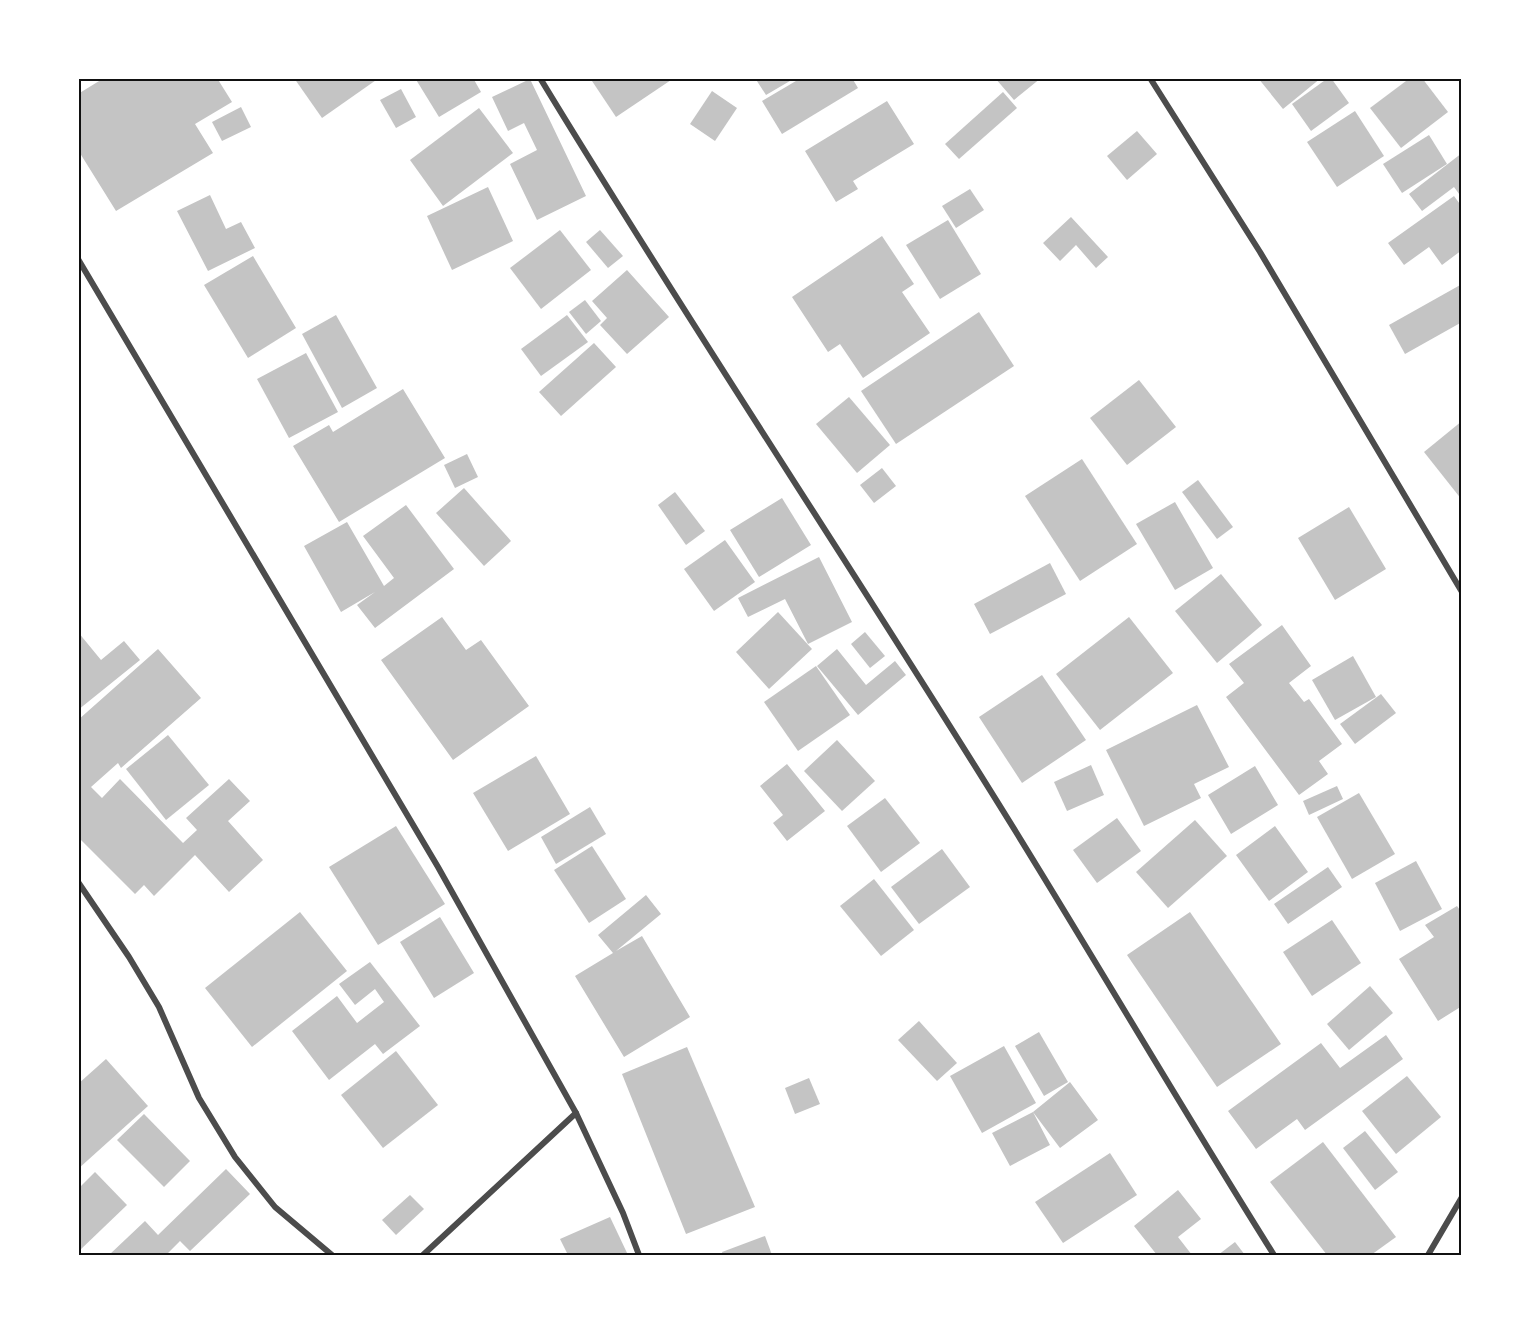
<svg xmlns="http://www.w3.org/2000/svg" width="1540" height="1333" viewBox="0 0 1540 1333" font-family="'Varela Round',sans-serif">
  <rect width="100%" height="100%" fill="#fff"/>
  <g fill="#c4c4c4">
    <polygon points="104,78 217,78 232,102 195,124 213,153 116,211 78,150 78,94"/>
    <polygon points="294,78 379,78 322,118"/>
    <polygon points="415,78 473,78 481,92 439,117"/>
    <polygon points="590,78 674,78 616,117"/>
    <polygon points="755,78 795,78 766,95"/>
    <polygon points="801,78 852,78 858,88 782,134 762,101"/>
    <polygon points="995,78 1041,78 1014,100"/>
    <polygon points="1258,78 1321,78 1283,109"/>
    <polygon points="1328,78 1331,78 1349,103 1311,131 1292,104"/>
    <polygon points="1410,78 1422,78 1448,112 1401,148 1370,108"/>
    <polygon points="530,79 586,196 537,220 510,164 537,150 524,123 508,131 492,97"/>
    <polygon points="401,89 416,117 396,128 380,100"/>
    <polygon points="712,91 737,108 715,141 690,124"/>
    <polygon points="1003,92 1017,108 959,159 945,144"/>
    <polygon points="887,101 914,144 853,181 858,189 836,202 805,151"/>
    <polygon points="241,107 251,127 222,141 212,122"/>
    <polygon points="479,108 513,153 443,206 410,160"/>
    <polygon points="1355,111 1384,156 1337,187 1307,142"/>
    <polygon points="1137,131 1157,154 1127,180 1107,156"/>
    <polygon points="1429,135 1447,164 1402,193 1383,164"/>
    <polygon points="1462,153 1462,198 1454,187 1422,211 1409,194"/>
    <polygon points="488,187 513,241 452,270 427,216"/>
    <polygon points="970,189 984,210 956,228 942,206"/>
    <polygon points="210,195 226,229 241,222 255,248 208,271 177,211"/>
    <polygon points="1454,196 1462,207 1462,250 1442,265 1429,247 1404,265 1388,243"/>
    <polygon points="1071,217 1108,257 1096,268 1076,245 1060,261 1043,243"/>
    <polygon points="948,220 981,274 940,299 906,245"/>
    <polygon points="560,230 591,270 541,309 510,268"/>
    <polygon points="600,230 623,256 608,268 586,242"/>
    <polygon points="882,236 914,284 902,292 930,333 863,378 840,344 828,352 792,297"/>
    <polygon points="253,256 296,328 248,358 204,285"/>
    <polygon points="627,270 669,317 627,354 600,325 607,318 592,301"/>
    <polygon points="1462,284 1462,322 1405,354 1389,325"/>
    <polygon points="585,300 601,321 586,334 569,312"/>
    <polygon points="979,312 1014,366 896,444 861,391"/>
    <polygon points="336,315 377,388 342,408 302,334"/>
    <polygon points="567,315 588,342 541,376 521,349"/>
    <polygon points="594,343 616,367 561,416 539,392"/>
    <polygon points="306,353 338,412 289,438 257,379"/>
    <polygon points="1139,380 1176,427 1127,465 1090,418"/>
    <polygon points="403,389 445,458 339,522 293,446 329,425 333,432"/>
    <polygon points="849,397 890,445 857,473 816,424"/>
    <polygon points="1462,421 1462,500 1424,452"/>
    <polygon points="467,454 478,477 455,488 444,465"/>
    <polygon points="1082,459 1137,544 1080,581 1025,496"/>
    <polygon points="882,468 896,486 874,503 860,485"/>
    <polygon points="1198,480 1233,527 1217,539 1182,492"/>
    <polygon points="464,488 511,541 484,566 436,513"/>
    <polygon points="675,492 705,531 686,545 658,505"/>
    <polygon points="782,498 811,545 759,577 730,530"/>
    <polygon points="1175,502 1213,568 1175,590 1136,524"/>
    <polygon points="406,505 454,569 375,628 357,605 375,592 341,612 304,546 347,522 384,586 394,578 363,536"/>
    <polygon points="1349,507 1386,569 1335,600 1298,538"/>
    <polygon points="725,540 755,582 714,611 684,569"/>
    <polygon points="819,557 852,622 808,644 785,599 748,617 738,598"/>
    <polygon points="1050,563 1066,594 990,634 974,604"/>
    <polygon points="1221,574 1262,625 1217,663 1175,611"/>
    <polygon points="778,612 812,649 769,689 736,652"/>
    <polygon points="442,617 466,650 481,640 529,706 453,760 381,660"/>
    <polygon points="1129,617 1173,673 1100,730 1056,674"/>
    <polygon points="1282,625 1311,666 1289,683 1304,702 1309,699 1342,744 1319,761 1328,774 1299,795 1226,697 1244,683 1229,664"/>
    <polygon points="78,632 101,660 124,641 140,660 78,710"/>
    <polygon points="865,632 885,656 870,668 851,644"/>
    <polygon points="158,649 201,698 121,768 118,763 91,787 102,798 120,779 183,843 197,830 186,818 229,779 250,801 228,821 263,860 229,892 195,855 154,896 144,885 135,894 78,837 78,779 80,777 78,775 78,720"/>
    <polygon points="837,649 866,685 895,661 906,675 858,715 817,666"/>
    <polygon points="1353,656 1376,697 1335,720 1312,680"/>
    <polygon points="816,666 850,715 798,751 764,702"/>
    <polygon points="1042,675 1086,740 1022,783 979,717"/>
    <polygon points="1381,694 1396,713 1355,744 1340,724"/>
    <polygon points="1197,705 1229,767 1194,784 1201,798 1144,826 1106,750"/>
    <polygon points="168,735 209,785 166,820 126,769"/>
    <polygon points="837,740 875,781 842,811 804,771"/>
    <polygon points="536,756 570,814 508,851 473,793"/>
    <polygon points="787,764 825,811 787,841 773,823 783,815 760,786"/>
    <polygon points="1091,765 1104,795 1067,811 1054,782"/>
    <polygon points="1255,766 1278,805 1231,834 1208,795"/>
    <polygon points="1337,786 1343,799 1309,815 1303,801"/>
    <polygon points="1359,793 1395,854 1352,879 1317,817"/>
    <polygon points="885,798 920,843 881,872 847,826"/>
    <polygon points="590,807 606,834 556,864 541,837"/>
    <polygon points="1117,818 1141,851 1097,883 1073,850"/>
    <polygon points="1195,820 1227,856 1168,908 1136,872"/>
    <polygon points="396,826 445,904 378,945 329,867"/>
    <polygon points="1275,826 1308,872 1269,901 1236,855"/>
    <polygon points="592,846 626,899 589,923 554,870"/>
    <polygon points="942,849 970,887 919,924 891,887"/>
    <polygon points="1416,861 1442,909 1400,931 1375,883"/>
    <polygon points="1328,867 1342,887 1288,924 1274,904"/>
    <polygon points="874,879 914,930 881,956 840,906"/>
    <polygon points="646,895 661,914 616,951 642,936 690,1017 624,1057 575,976 613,953 598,935"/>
    <polygon points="1457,906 1462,913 1462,1006 1438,1021 1399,959 1434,937 1425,925"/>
    <polygon points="300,912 347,971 252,1047 205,988"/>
    <polygon points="1190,912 1281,1044 1217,1087 1127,955"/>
    <polygon points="440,917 474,973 434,998 400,942"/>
    <polygon points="1332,920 1361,963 1312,996 1283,952"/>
    <polygon points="370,962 420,1026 383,1054 375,1044 329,1080 292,1031 337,996 357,1023 384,1002 375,989 355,1005 339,984"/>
    <polygon points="1370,986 1393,1013 1349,1050 1327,1024"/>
    <polygon points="919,1021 957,1063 937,1081 898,1040"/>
    <polygon points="1039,1032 1068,1082 1044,1096 1015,1046"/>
    <polygon points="1386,1035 1403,1059 1305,1130 1297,1119 1256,1149 1228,1111 1321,1043 1340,1068"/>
    <polygon points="1004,1046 1036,1103 982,1133 950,1076"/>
    <polygon points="687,1047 755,1207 686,1234 622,1074"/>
    <polygon points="396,1051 438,1105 383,1148 341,1095"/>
    <polygon points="106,1059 148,1106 78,1169 78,1084"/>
    <polygon points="1407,1076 1441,1117 1396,1154 1362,1111"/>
    <polygon points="809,1078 820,1104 795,1114 785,1088"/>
    <polygon points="1070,1082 1098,1120 1060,1148 1033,1112 1050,1145 1010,1166 992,1133 1033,1112"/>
    <polygon points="144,1114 190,1161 164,1187 117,1140"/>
    <polygon points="1365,1131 1398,1172 1375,1190 1343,1148"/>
    <polygon points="1323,1142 1396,1237 1371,1255 1327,1255 1270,1182"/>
    <polygon points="1110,1153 1137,1195 1063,1243 1035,1202"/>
    <polygon points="226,1169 250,1194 190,1251 180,1241 166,1255 109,1255 145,1221 158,1235"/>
    <polygon points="95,1172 127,1205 78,1252 78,1189"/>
    <polygon points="1178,1190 1201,1219 1178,1237 1192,1255 1157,1255 1134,1226"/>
    <polygon points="410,1195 424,1209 396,1235 382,1220"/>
    <polygon points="610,1217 628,1255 568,1255 560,1239"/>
    <polygon points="765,1236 772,1255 723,1255 722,1252"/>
    <polygon points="1235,1242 1245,1255 1218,1255"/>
  </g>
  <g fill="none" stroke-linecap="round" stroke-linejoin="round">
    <g stroke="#4c4c4c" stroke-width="6">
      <path d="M540,78C694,332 860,579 1016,832C1103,973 1186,1115 1274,1255"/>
      <polyline points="1150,78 1260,252 1462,592"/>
      <polyline points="78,259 438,867 576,1113 623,1213 639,1255"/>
      <polyline points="78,882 129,957 159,1007 199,1098 235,1157 275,1207 332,1255"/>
      <polyline points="423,1255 576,1113"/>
      <polyline points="1428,1255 1462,1197"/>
    </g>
  </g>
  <rect width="1540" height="1333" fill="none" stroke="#ffffff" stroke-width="159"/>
  <rect x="80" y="80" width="1380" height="1174" fill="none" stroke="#111" stroke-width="2"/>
</svg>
